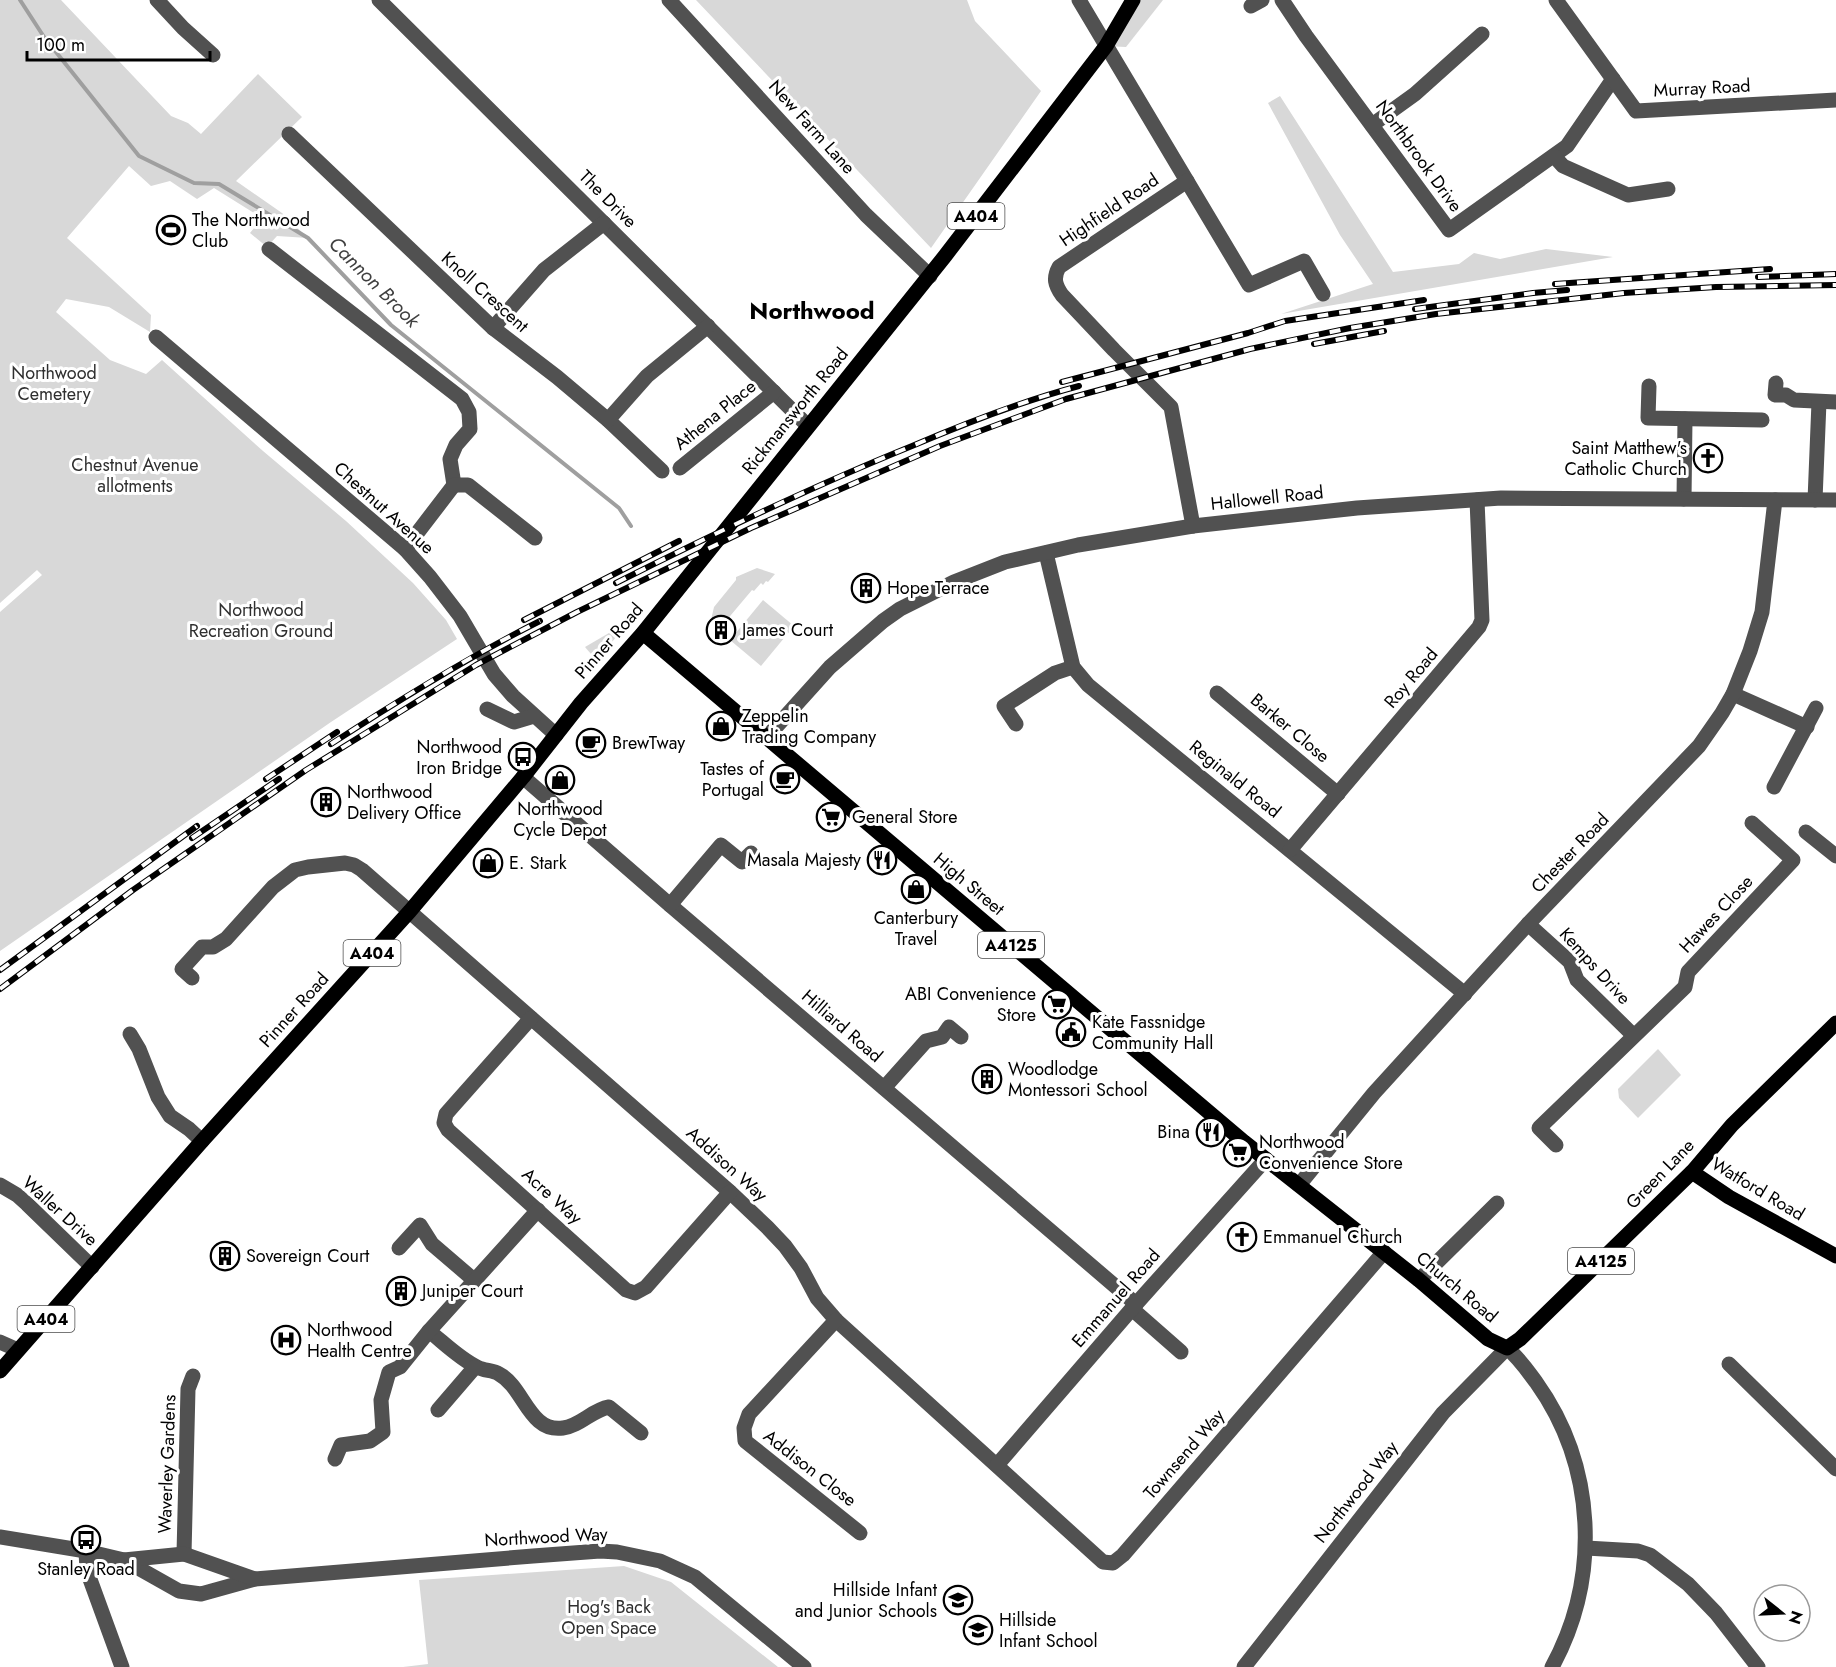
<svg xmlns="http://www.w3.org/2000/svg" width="1836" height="1667" viewBox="0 0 1836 1667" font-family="Jost,sans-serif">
  <rect width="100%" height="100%" fill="#fff"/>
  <g fill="#d8d8d8">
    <polygon points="0,0 61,0 171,116 188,123 201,134 258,74 302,117 236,181 282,213 308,238 277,236 267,247 250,233 262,218 214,188 197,199 170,181 151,186 129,166 67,238 151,315 150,332 109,307 66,299 56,312 110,360 146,374 162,360 263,451 346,521 413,583 446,620 457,639 331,722 0,951 0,612 42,575 37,570 0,603"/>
    <polygon points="696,0 967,0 975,21 1041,91 931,248"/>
    <polygon points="1133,0 1163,0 1126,47 1106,46"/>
    <polygon points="1280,96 1393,272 1459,264 1474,253 1500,259 1546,249 1613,257 1281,314 1373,284 1340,235 1268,103"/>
    <polygon points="757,568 775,574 768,582 766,581 763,585 761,583 754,591 752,590 720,628 711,620 714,607 736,580 736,577"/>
    <polygon points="763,600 794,626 761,666 730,640"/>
    <polygon points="621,626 616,637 597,661 585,647"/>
    <polygon points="1658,1049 1681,1075 1638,1118 1619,1098 1618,1089"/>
    <polygon points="624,1566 671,1582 778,1667 403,1667 428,1664 419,1580"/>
  </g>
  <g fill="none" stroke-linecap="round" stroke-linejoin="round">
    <polyline stroke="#9f9f9f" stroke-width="4" points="20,0 44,37 139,156 194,183 219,184 308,238 391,325 619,508 631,526"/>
    <g stroke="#515151" stroke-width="15">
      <polyline points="157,0 183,28 213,55"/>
      <polyline points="379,0 808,426"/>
      <polyline points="669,0 866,215 930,276"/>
      <polyline points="1079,0 1249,285 1304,261 1323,294"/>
      <polyline points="1282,0 1306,36 1449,230 1567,146 1613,79"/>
      <polyline points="1556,0 1636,111 1836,100"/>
      <polyline points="1251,6 1262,0"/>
      <polyline points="1372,125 1415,94 1482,34"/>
      <polyline points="289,134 493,328 557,377 608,420 662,471"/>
      <polyline points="1554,156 1563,166 1628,195 1668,189"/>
      <path d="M1187,181L1059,267C1053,278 1055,285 1062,295L1114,350L1171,407L1193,526"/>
      <polyline points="269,249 462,399 469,412 470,429 456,445 450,459 454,485 405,549"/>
      <polyline points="493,328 544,270 604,223"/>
      <polyline points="156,337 405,549 430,577 460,616 494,674 513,696 556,735"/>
      <polyline points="1776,383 1775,395 1786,395 1794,400 1836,402"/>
      <polyline points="1649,386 1648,418 1762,420"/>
      <polyline points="608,420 647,376 708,326"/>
      <polyline points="680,468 774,392"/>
      <polyline points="454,485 468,485 535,538"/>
      <polyline points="1684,499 1685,419"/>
      <polyline points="1815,500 1819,402"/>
      <polyline points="1046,553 1073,667 1088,685 1465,994"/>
      <polyline points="1217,693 1338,794"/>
      <polyline points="1733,694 1807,727"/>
      <polyline points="487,709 514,722 534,716"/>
      <polyline points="1016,724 1004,706 1055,673 1073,667"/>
      <polyline points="767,737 830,667 883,621 900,609 954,582 1005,562 1078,545 1193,526 1357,508 1501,498 1836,500"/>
      <polyline points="523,777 670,905 1136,1304"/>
      <polyline points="1774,787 1816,708"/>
      <polyline points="1806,832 1836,856"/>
      <polyline points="1290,850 1479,627 1482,620 1477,500"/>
      <polyline points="670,905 721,845 742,862 751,853"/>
      <polyline points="1528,924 1570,962 1577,980 1633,1035"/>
      <polyline points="192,978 182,969 202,947 213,947 226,939 273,887 295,870 308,867 345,863 354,865 362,870 730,1192 767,1227 785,1246 801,1268 817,1298 836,1320 1103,1562 1113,1563 1123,1555 1384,1252"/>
      <polyline points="531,1018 453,1106 446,1114 444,1123 448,1130 626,1290 635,1293 646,1287 730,1192"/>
      <polyline points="130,1034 139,1049 158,1097 170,1116 189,1129 202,1141"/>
      <polyline points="884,1088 926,1041 942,1037 949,1027 961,1037"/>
      <polyline points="1556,1145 1539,1128 1685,987 1688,972 1793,860 1752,823"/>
      <polyline points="0,1185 17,1195 27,1204 92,1267"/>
      <polyline points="1299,1185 1374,1093 1528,924 1699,746 1722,713 1733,694 1750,651 1762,612 1775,500"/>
      <polyline points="399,1248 420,1225 432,1244 474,1280"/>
      <polyline points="1419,1280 1497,1203"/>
      <polyline points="1132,1309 1181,1352"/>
      <polyline points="836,1320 749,1414 744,1428 745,1441 860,1533"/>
      <path d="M429,1331C444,1343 460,1359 477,1367C484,1371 493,1370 499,1374C524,1387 529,1433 563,1428C580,1426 592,1410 609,1407L641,1433"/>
      <polyline points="0,1342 18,1350"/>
      <polyline points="1729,1364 1836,1469"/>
      <polyline points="438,1410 475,1367"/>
      <polyline points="335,1459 341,1445 370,1441 383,1432 381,1400 389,1372 400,1367 429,1331 538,1210"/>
      <polyline points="997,1465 1136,1304 1266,1159"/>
      <polyline points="0,1537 86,1551 124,1560 179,1591 201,1594 255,1579 533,1556 600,1551 617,1552 660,1561 695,1577 804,1667"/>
      <polyline points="1586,1548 1638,1551 1650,1555 1688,1584 1716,1613 1758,1667"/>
      <polyline points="86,1551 87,1571 122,1667"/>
      <polyline points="184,1554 188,1389 193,1376"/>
      <polyline points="124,1560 184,1554 255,1579"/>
      <path d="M1244,1667L1443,1413L1507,1348C1519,1358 1527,1370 1536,1382C1596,1466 1601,1577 1552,1667"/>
    </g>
    <g stroke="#000" stroke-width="15">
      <polyline points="643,633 1244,1142 1419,1280 1488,1339 1507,1348 1520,1339 1692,1172 1732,1125 1836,1023"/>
      <polyline points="1692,1172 1729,1197 1836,1256"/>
      <polyline points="0,1371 202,1141 410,911 523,777 581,703 643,633 945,256 1106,46 1133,0"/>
    </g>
    <g stroke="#000" stroke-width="6">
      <g id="rail">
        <polyline points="1758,277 1836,274"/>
        <polyline points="1555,284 1770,269"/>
        <polyline points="1415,309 1533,293 1567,290"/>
        <polyline points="1314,344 1384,331"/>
        <polyline points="1062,382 1248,333 1285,321 1424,300"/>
        <path d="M616,583C713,534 811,487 912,446C966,423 1022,401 1079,386"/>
        <polyline points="524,620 679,541"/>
        <path d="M331,744C399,700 468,657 540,621"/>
        <polyline points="266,779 337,732"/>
        <polyline points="192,838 279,779"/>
        <polyline points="0,970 197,826"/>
        <polyline points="0,989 133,890 306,770 476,665 577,612 751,528 940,446 1066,399 1250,349 1350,328 1436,314 1624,293 1716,287 1836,285"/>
      </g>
    </g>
    <use href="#rail" stroke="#fff" stroke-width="4" stroke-dasharray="11" stroke-linecap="butt"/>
  </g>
  <defs>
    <g id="stadium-ring" transform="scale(1.5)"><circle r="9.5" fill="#fff" stroke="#000" stroke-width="1.5"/><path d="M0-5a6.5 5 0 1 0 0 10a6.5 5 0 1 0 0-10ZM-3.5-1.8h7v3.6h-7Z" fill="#000"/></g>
    <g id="church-ring" transform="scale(1.5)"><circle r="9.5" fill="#fff" stroke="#000" stroke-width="1.5"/><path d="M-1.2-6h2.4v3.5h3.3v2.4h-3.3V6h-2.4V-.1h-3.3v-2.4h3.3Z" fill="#000"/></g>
    <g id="building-ring" transform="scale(1.5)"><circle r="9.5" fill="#fff" stroke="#000" stroke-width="1.5"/><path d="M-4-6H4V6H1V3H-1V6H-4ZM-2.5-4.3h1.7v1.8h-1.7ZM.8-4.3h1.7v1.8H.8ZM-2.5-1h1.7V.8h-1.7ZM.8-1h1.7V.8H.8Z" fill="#000"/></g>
    <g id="shop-ring" transform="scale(1.5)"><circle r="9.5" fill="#fff" stroke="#000" stroke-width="1.5"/><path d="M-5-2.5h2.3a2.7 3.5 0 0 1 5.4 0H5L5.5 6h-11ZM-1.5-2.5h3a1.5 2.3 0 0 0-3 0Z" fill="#000"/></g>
    <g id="cafe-ring" transform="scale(1.5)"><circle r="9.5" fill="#fff" stroke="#000" stroke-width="1.5"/><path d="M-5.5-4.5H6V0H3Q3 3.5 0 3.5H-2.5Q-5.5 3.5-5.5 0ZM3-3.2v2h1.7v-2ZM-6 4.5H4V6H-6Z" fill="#000"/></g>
    <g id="bus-ring" transform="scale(1.5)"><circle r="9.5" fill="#fff" stroke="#000" stroke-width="1.5"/><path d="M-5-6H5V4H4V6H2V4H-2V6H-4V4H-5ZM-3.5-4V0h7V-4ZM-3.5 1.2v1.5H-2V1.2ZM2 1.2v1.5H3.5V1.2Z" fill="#000"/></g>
    <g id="supermarket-ring" transform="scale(1.5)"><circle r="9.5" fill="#fff" stroke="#000" stroke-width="1.5"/><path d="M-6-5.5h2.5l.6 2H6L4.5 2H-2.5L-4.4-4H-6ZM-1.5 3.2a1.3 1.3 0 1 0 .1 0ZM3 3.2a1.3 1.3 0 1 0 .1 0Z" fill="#000"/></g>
    <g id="restaurant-ring" transform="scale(1.5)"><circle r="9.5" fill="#fff" stroke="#000" stroke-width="1.5"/><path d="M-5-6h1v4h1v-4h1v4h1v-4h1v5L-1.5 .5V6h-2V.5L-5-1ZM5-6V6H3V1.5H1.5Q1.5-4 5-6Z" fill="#000"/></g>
    <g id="civic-ring" transform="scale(1.5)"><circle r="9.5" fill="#fff" stroke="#000" stroke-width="1.5"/><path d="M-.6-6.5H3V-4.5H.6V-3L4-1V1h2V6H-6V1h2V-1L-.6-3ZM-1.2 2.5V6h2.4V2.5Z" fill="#000"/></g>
    <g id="hospital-ring" transform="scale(1.5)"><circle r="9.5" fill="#fff" stroke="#000" stroke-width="1.5"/><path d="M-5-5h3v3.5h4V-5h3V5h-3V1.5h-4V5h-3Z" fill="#000"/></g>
    <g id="school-ring" transform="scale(1.5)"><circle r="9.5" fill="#fff" stroke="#000" stroke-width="1.5"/><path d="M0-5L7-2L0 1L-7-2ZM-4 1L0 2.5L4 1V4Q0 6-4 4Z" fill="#000"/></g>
  </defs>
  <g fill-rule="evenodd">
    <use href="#stadium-ring" x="171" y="230"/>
    <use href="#church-ring" x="1708" y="458"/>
    <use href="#building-ring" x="866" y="588"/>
    <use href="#building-ring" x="721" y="630"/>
    <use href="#shop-ring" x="721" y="726"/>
    <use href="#cafe-ring" x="591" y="743"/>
    <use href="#bus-ring" x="523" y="757"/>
    <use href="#cafe-ring" x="785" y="779"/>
    <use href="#shop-ring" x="560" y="780"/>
    <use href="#building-ring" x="326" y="802"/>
    <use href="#supermarket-ring" x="831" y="817"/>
    <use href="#restaurant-ring" x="882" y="860"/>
    <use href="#shop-ring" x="488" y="863"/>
    <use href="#shop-ring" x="916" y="889"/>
    <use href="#supermarket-ring" x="1057" y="1004"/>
    <use href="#civic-ring" x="1071" y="1032"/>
    <use href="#building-ring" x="987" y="1079"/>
    <use href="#restaurant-ring" x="1211" y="1132"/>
    <use href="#supermarket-ring" x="1238" y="1152"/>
    <use href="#church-ring" x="1242" y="1237"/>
    <use href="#building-ring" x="225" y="1256"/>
    <use href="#building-ring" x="401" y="1291"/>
    <use href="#hospital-ring" x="286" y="1340"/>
    <use href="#bus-ring" x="86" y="1540"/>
    <use href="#school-ring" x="958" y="1600"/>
    <use href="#school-ring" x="978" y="1630"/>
  </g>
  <g text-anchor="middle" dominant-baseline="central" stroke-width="6" stroke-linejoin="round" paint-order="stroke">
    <g fill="#fff" stroke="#4c4c4c" stroke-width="1.5">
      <rect x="947.5" y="203" width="57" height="26" rx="4.5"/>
      <rect x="978" y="932" width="66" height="26" rx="4.5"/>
      <rect x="343.5" y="940" width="57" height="26" rx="4.5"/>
      <rect x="1568" y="1248" width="66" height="26" rx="4.5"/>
      <rect x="17.5" y="1306" width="57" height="26" rx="4.5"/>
    </g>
    <g font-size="16" font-weight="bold" fill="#000">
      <text x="976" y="216">A404</text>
      <text x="1011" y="945">A4125</text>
      <text x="372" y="953">A404</text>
      <text x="1601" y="1261">A4125</text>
      <text x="46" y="1319">A404</text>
    </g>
    <g font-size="18" fill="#000" stroke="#fff">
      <text transform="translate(1702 88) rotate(-3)">Murray Road</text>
      <text transform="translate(812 127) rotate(48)">New Farm Lane</text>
      <text transform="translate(1419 156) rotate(54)">Northbrook Drive</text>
      <text transform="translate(608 199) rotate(45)">The Drive</text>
      <text transform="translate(1109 210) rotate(-34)">Highfield Road</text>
      <text transform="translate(485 292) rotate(42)">Knoll Crescent</text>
      <text transform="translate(795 411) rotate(-51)">Rickmansworth Road</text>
      <text transform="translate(715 415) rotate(-39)">Athena Place</text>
      <text transform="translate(1267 498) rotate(-6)">Hallowell Road</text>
      <text transform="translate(384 508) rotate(42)">Chestnut Avenue</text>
      <text transform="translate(609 641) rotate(-49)">Pinner Road</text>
      <text transform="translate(1411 678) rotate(-50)">Roy Road</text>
      <text transform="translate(1290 728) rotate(40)">Barker Close</text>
      <text transform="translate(1235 779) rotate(39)">Reginald Road</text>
      <text transform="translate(1570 853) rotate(-46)">Chester Road</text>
      <text transform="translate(969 884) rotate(40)">High Street</text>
      <text transform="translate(1716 914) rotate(-47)">Hawes Close</text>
      <text transform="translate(1595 966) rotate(48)">Kemps Drive</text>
      <text transform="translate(294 1010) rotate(-48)">Pinner Road</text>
      <text transform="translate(842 1026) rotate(41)">Hilliard Road</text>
      <text transform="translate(727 1164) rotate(42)">Addison Way</text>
      <text transform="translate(1660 1174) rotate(-46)">Green Lane</text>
      <text transform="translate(1758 1189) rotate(31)">Watford Road</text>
      <text transform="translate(552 1196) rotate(42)">Acre Way</text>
      <text transform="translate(60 1211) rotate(42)">Waller Drive</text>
      <text transform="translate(1457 1287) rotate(40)">Church Road</text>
      <text transform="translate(1116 1298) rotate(-49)">Emmanuel Road</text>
      <text transform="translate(1184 1454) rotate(-49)">Townsend Way</text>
      <text transform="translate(167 1464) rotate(-88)">Waverley Gardens</text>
      <text transform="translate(810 1468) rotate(38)">Addison Close</text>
      <text transform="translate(1356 1492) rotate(-52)">Northwood Way</text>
      <text transform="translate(546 1537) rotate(-3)">Northwood Way</text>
    </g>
    <g font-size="18" fill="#000" stroke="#fff" text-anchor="start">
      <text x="192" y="220">The Northwood<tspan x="192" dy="21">Club</tspan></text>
      <text x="1687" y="448" text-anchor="end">Saint Matthew's<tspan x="1687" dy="21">Catholic Church</tspan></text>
      <text x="887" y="588">Hope Terrace</text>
      <text x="742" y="630">James Court</text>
      <text x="742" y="716">Zeppelin<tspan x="742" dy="21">Trading Company</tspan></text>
      <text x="612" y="743">BrewTway</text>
      <text x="502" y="747" text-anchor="end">Northwood<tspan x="502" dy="21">Iron Bridge</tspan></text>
      <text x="764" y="769" text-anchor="end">Tastes of<tspan x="764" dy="21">Portugal</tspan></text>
      <text x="347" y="792">Northwood<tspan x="347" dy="21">Delivery Office</tspan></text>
      <text x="560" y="809" text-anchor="middle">Northwood<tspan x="560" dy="21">Cycle Depot</tspan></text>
      <text x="852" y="817">General Store</text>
      <text x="861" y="860" text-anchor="end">Masala Majesty</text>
      <text x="509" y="863">E. Stark</text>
      <text x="916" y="918" text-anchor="middle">Canterbury<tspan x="916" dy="21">Travel</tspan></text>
      <text x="1036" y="994" text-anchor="end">ABI Convenience<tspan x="1036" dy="21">Store</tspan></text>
      <text x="1092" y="1022">Kate Fassnidge<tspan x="1092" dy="21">Community Hall</tspan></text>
      <text x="1008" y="1069">Woodlodge<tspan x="1008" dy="21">Montessori School</tspan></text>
      <text x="1190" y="1132" text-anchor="end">Bina</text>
      <text x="1259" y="1142">Northwood<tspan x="1259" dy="21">Convenience Store</tspan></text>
      <text x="1263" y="1237">Emmanuel Church</text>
      <text x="246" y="1256">Sovereign Court</text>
      <text x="422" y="1291">Juniper Court</text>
      <text x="307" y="1330">Northwood<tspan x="307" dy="21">Health Centre</tspan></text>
      <text x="86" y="1569" text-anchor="middle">Stanley Road</text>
      <text x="937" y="1590" text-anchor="end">Hillside Infant<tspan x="937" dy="21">and Junior Schools</tspan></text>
      <text x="999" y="1620">Hillside<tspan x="999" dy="21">Infant School</tspan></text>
    </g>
    <g font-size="18" fill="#2f2f2f" stroke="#fff">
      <text x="54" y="373">Northwood<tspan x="54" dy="21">Cemetery</tspan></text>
      <text x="135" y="465">Chestnut Avenue<tspan x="135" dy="21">allotments</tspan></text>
      <text x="261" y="610">Northwood<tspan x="261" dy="21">Recreation Ground</tspan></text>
      <text x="609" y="1607">Hog's Back<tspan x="609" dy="21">Open Space</tspan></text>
    </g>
    <g font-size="20" font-style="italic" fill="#404040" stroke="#fff">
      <text transform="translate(374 282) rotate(45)">Cannon Brook</text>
    </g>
    <g font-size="24" font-weight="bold" fill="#000" stroke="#fff">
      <text x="812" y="310">Northwood</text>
    </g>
  </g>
  <g transform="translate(1782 1613) rotate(108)"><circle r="28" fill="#ffffff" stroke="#999999" stroke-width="1.5"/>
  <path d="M0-4.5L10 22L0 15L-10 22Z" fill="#000000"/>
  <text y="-9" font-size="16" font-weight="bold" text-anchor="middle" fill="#000000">N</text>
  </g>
  <path d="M27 51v9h183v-9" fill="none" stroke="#000000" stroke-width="3"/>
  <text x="36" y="51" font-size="18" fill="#000000" stroke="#ffffff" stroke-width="4.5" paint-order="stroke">100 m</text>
</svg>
